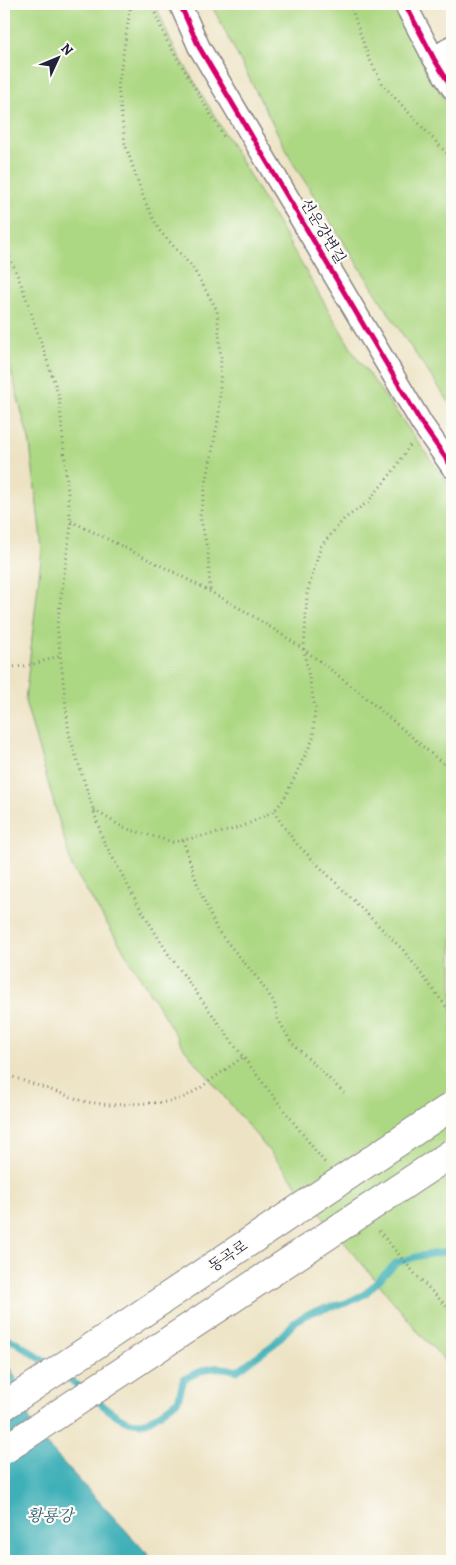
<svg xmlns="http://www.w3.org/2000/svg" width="456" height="1565" viewBox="0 0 456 1565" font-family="Alegreya,'Noto Serif KR',serif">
  <rect width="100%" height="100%" fill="#fdfcf7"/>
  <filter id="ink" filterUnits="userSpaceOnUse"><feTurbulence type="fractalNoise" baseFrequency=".02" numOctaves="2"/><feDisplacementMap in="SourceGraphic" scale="10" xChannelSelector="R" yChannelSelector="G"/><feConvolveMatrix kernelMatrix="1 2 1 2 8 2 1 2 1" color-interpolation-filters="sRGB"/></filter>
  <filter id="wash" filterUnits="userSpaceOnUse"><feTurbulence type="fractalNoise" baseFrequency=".0096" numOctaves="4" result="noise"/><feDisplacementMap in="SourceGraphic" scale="20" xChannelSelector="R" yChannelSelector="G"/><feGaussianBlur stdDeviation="1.12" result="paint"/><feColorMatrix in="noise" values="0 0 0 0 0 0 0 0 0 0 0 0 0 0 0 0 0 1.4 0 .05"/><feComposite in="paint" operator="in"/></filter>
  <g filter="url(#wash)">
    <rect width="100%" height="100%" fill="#ede3c4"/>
    <g fill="#add883" stroke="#687d5f">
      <polygon points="4,4 155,4 171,42 355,355 452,489 452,1368 421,1335 184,1048 72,867 25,701 42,549 30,444 4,344"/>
      <polygon points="211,4 391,4 452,112 452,406 408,343 293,163"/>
    </g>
    <polygon fill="#3fb0b8" stroke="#30697a" points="4,1358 16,1379 33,1430 154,1561 4,1561"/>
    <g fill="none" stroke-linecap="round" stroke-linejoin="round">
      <g stroke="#3fb0b8" stroke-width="7">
        <polyline points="4,1338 16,1342 53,1367"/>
        <polyline points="63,1374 85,1391"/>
        <path d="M93,1397C106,1408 126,1427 145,1422C156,1418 169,1407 178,1400L184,1379C204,1369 215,1364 237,1371L274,1344L297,1320L312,1312L346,1303L365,1294L396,1263L419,1256L444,1252L452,1248"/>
      </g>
    </g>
  </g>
  <g filter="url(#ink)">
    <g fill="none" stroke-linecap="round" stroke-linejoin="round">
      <g stroke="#888280" stroke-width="24">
        <g id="street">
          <polyline points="180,4 199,47 422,424 452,467"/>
          <polyline points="405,4 434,59 452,88"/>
          <polyline points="434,59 452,46"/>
        </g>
      </g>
      <g stroke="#888280" stroke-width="3" stroke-dasharray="1 4" stroke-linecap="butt">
        <polyline points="131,4 118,86 125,144 144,199 159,230 193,268 217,310 221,358 219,415 200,516 208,552 210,590"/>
        <polyline points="151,4 167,41 224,137"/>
        <polyline points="350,4 368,56 383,85 452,159"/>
        <polyline points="4,243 23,289 59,396 71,526 57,625 69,734 103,840 139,906 167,952 243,1057 325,1163"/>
        <polyline points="448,487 452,493"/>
        <path d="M71,521C141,556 212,589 278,632C340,672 395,724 452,771"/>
        <path d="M4,666C24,669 42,662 60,655"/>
        <polyline points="445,765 452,756"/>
        <polyline points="94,810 124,828 173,842 228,831 248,824 274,811 284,799 313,739 315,708 304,651 307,593 321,546 344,519 368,502 394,470 410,445"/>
        <polyline points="274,811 281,823 297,844 403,950 448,1009 452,1018"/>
        <polyline points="183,840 198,886 217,930 258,979 274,1002 278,1019 291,1042 344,1093"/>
        <polyline points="4,1074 86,1102 111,1105 167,1102 185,1097 200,1088 243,1057"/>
        <polyline points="379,1231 416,1275 452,1312"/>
      </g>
      <use href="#street" stroke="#fff" stroke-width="21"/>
      <g stroke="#888280" stroke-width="30" stroke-linecap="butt">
        <g id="secondary-bridge">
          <polyline points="4,1406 452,1106"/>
          <polyline points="4,1450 452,1153"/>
        </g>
      </g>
      <use href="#secondary-bridge" stroke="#fff" stroke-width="28"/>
      <g stroke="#fdfcf7" stroke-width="8">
        <g id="cycleway">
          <polyline points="180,4 199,47 422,424 452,467"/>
          <polyline points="405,4 434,59 452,88"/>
        </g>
      </g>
      <use href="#cycleway" stroke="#d6006c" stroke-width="5"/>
    </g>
  </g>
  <g text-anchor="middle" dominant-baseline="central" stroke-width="4.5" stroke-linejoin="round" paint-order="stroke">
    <g font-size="15" fill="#22223b" stroke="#fdfcf7">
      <text transform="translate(323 231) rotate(59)">선운강변길</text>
      <text transform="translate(228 1256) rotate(-34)">동곡로</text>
    </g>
    <g font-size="16" font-style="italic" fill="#2f6273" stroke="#fdfcf7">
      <text x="50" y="1516">황룡강</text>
    </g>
  </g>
  <rect width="456" height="1565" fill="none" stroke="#fdfcf7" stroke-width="20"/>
  <g transform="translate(58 58) rotate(46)" stroke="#fdfcf7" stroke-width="4" paint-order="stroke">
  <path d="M0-4L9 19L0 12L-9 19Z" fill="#22223b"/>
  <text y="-8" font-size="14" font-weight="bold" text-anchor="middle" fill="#22223b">N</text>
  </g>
</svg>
